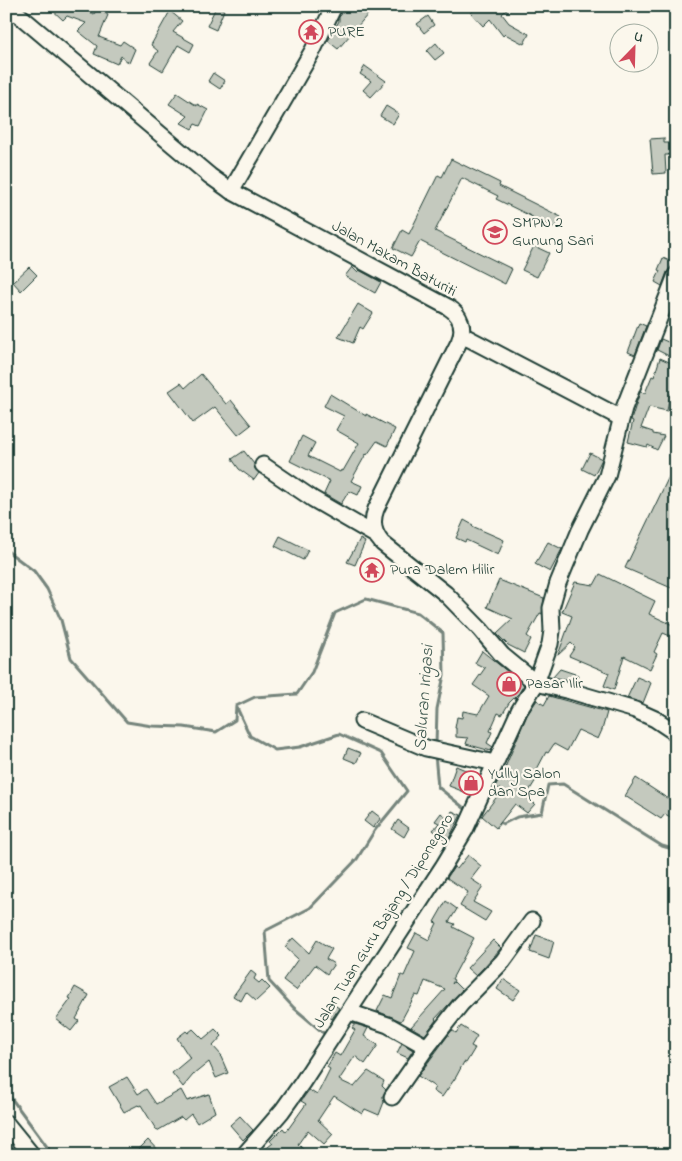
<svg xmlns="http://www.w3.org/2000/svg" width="682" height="1161" viewBox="0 0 682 1161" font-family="'Indie Flower',sans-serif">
  <rect width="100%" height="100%" fill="#fbf7ec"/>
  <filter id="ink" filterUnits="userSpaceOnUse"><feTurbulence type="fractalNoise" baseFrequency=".02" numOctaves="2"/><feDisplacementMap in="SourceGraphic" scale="10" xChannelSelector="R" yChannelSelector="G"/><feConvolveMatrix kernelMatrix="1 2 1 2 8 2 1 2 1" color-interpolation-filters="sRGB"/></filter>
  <g filter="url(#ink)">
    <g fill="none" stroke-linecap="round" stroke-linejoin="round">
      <g stroke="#74847b" stroke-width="3">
        <polyline points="6,550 34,571 47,589 61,620 71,658 127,722 152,726 184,727 216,732 235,720 236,706 255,697 297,694 312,672 335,613 366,599 418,613 443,633 444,675 437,709 436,745"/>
        <polyline points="237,708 250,736 275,750 300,747 339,734 381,753 407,791 375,830 357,859 310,908 265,931 269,981 294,1008 327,1036"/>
        <polyline points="435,754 438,787 469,812"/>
        <polyline points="497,821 503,824 517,817 542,813 548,785 563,784 662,846 676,850"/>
        <polyline points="6,1091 53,1155"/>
      </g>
    </g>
    <g fill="#c4c9be" stroke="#1f3d34">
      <polygon points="48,6 77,6 94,14 97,9 108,15 99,37 120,45 123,41 135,49 129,63 121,56 117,64 94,54 97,46 78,31 86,23 67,16 63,20"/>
      <polygon points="349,6 375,6 338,49 328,41 339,21 339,17"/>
      <polygon points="478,6 510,6 502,14 509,23 529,34 524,44 505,34 503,36 490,19 483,26 471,13"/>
      <polygon points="216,7 224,10 216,30 207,26"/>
      <polygon points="170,11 182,21 173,32 194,44 190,52 178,45 163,71 150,63 158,51 151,45"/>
      <polygon points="428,16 434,25 424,33 417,24"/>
      <polygon points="436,43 444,53 435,60 427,51"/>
      <polygon points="365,66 386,81 371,97 363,90 371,81 360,74"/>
      <polygon points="213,73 225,81 220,89 208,81"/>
      <polygon points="177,93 197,106 197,104 208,110 200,126 195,124 192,129 181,123 188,116 169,104"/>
      <polygon points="386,106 399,114 393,124 380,116"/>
      <polygon points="664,138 664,143 676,143 676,155 665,155 666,173 653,174 650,139"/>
      <polygon points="451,159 500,183 499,186 561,217 555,228 496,199 498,196 462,178 435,231 512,269 505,284 420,241 411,257 393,248 402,230 409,234 438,175 442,177"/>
      <polygon points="534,246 549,253 537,277 522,270"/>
      <polygon points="663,258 674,263 667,272 662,286 655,282 660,271 658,270"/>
      <polygon points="29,267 37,275 21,291 13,282"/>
      <polygon points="352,267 357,272 359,270 381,282 375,293 345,276"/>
      <polygon points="358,304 373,313 363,329 360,327 353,343 338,337"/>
      <polygon points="639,323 646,326 635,355 628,352"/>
      <polygon points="661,339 675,345 669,356 657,350"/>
      <polygon points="660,358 676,365 676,383 672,394 670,394 667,411 649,407 641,428 653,432 653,434 664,436 657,450 648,445 647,447 628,442 633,421 631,420 639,395 640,392 645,393 652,376 654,377"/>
      <polygon points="201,374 226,404 231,400 251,425 238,435 215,407 193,423 169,391 181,383 185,388"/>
      <polygon points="330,394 366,416 366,414 395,429 387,446 377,441 367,455 366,454 351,481 362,486 358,495 349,491 341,504 324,494 330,481 290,461 302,436 315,443 308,456 340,472 341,470 343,471 359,443 336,430 344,416 324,406"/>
      <polygon points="244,451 254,464 255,469 259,473 254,480 239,469 232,459"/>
      <polygon points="590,453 602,459 594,475 582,469"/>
      <polygon points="676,462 676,590 625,568"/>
      <polygon points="464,520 473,525 472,526 504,540 498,555 466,540 465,542 456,538"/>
      <polygon points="280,536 308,550 303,560 275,546"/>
      <polygon points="360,539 365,542 355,565 347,562"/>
      <polygon points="548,542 562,549 550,572 535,564"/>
      <polygon points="600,574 655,601 649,614 675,626 670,636 663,633 654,652 657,654 650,669 624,656 614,690 604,686 609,673 569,656 575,647 571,643 558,655 572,616 562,612 575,582 594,585"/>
      <polygon points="499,580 544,598 542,614 540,613 527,636 531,639 524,653 508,645 497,634 513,619 487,607"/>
      <polygon points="482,651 524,685 519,693 509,703 502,715 498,713 490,731 492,732 487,743 493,747 491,751 466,744 468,738 456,737 456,728 455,728 457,717 462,718 463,711 478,714 489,696 473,685 485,668 475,663"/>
      <polygon points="560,669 578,675 575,683 553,677"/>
      <polygon points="637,677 651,683 643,703 627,698"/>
      <polygon points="549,696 607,712 602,730 598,739 578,730 567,751 554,744 548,753 546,752 535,773 539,775 526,796 535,804 527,813 515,804 496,828 482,816 502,790 495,787 503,770 504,770 527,715 537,700 544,705"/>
      <polygon points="348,748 361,753 356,763 344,758"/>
      <polygon points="456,766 475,774 467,793 449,786"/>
      <polygon points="636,778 673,802 671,804 676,807 676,820 665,814 661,819 625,796"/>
      <polygon points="372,811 381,818 373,828 364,821"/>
      <polygon points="452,811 461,815 447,842 433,830 439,823 435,821 441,813 448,819"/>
      <polygon points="398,820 409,828 404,837 392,829"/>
      <polygon points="468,855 481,866 471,879 483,887 473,902 491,912 485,921 460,906 468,892 447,878 454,867 457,869"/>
      <polygon points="446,901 457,909 449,922 455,924 453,927 474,938 452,979 454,980 452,984 454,982 462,990 435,1019 436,1020 425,1035 411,1027 445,989 425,981 419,996 415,995 401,1021 377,1011 385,995 392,998 401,975 404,976 415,951 408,948 416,933 429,940 437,923 434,922"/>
      <polygon points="536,935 554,941 549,959 530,952"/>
      <polygon points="293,938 309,953 317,940 332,949 326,959 334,964 327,974 315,965 296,990 283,980 298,959 285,947"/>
      <polygon points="493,940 501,948 476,976 467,968"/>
      <polygon points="251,971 256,975 254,979 259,983 262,980 270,988 256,1001 246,992 241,1001 233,996"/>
      <polygon points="503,979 520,990 513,1000 497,989"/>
      <polygon points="75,987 89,995 76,1019 79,1021 71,1031 56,1019 71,999 69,998"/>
      <polygon points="331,1003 339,1008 332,1019 323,1012"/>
      <polygon points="355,1024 368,1028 364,1036 378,1045 365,1064 355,1056 339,1080 354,1087 368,1071 384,1081 382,1086 386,1090 383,1096 384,1102 379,1115 365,1109 362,1114 334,1096 318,1120 333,1134 324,1144 308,1130 298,1144 309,1155 258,1155 273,1143 270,1141 283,1128 286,1132 306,1104 301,1101 309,1090 317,1095 330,1069 327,1067 335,1053 340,1056 355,1030 352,1028"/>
      <polygon points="461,1026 477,1036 471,1046 475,1048 466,1063 464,1062 456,1077 442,1097 433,1091 435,1087 418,1076 452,1030 456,1033"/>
      <polygon points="193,1029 203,1039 215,1029 222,1036 213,1046 222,1056 221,1057 228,1073 216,1078 209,1062 193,1075 183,1087 172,1073 190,1058 177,1038 186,1031 188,1033"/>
      <polygon points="402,1043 413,1050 408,1058 397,1053"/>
      <polygon points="127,1077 138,1094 146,1089 156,1104 181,1090 187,1101 209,1094 215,1112 197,1123 191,1114 184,1120 181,1117 157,1131 141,1105 139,1106 138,1105 124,1112 109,1087"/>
      <polygon points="240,1116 253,1130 243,1140 230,1125"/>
      <polygon points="148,1140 162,1155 144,1155 139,1149"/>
    </g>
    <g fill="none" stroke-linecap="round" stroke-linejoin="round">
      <g stroke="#1f3d34" stroke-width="19">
        <g id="minor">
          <path d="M6,10L19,15L210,176L231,191L448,307C461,315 465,328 459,342L376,509C371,522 373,533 382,543L446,594L480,629L502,655L536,683L519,711L465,830L444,865L302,1083L282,1111L244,1155"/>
          <polyline points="231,191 313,50 334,6"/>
          <polyline points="676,275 624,408 607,476 580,530 558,583 551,608 552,631 550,644 536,683 570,691 635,710 655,719 676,733"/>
          <polyline points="462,335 621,418"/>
          <polyline points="263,465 313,499 377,536"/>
          <polyline points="362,721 426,748 495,763"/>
          <polyline points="349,1012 388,1025 427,1047 461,1004 503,961 532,921"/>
          <polyline points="392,1097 427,1047"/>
          <polyline points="6,1123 32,1155"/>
        </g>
      </g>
      <use href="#minor" stroke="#fbf7ec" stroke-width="15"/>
    </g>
  </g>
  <defs>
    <g id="temple-ring" transform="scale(1.25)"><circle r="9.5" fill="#fbf7ec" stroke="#d1495b" stroke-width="1.5"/><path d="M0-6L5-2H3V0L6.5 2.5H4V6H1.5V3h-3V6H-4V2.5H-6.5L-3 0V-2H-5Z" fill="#d1495b"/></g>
    <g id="school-ring" transform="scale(1.25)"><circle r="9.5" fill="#fbf7ec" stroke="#d1495b" stroke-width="1.5"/><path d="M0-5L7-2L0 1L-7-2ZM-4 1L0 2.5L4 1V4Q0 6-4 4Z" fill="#d1495b"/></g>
    <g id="shop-ring" transform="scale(1.25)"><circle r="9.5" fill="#fbf7ec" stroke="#d1495b" stroke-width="1.5"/><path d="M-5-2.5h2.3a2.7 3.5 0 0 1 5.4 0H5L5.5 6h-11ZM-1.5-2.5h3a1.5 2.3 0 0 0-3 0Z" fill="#d1495b"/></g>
  </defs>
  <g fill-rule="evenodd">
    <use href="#temple-ring" x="311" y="32"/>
    <use href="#school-ring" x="495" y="232"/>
    <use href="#temple-ring" x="372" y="570"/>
    <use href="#shop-ring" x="509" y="684"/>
    <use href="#shop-ring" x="471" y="783"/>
  </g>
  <g text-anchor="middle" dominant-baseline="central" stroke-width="4.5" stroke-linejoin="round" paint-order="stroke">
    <g font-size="16" fill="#1f3d34" stroke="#fbf7ec" text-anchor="start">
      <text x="328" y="32">PURE</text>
      <text x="512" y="223">SMPN 2<tspan x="512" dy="18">Gunung Sari</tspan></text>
      <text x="390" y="570">Pura Dalem Hilir</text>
      <text x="526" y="684">Pasar Ilir</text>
      <text x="488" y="774">Yully Salon<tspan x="488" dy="18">dan Spa</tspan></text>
    </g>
    <g font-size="16" fill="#1f3d34" stroke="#fbf7ec">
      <text transform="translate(394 259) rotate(29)">Jalan Makam Baturiti</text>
      <text transform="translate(384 921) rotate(-58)">Jalan Tuan Guru Bajang / Diponegoro</text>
    </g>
    <g font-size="18" font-style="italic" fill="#425b52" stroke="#fbf7ec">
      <text transform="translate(425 698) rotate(-86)">Saluran Irigasi</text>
    </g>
  </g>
  <rect width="682" height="1161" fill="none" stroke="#fbf7ec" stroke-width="25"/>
  <rect x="12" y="12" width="657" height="1136" fill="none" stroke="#1f3d34" stroke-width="2" filter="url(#ink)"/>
  <g transform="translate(634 48) rotate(23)"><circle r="24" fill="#fbf7ec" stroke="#a3ada2"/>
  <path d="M0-4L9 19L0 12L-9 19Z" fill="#d1495b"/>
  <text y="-8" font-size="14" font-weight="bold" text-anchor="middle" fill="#1f3d34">U</text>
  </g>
</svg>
